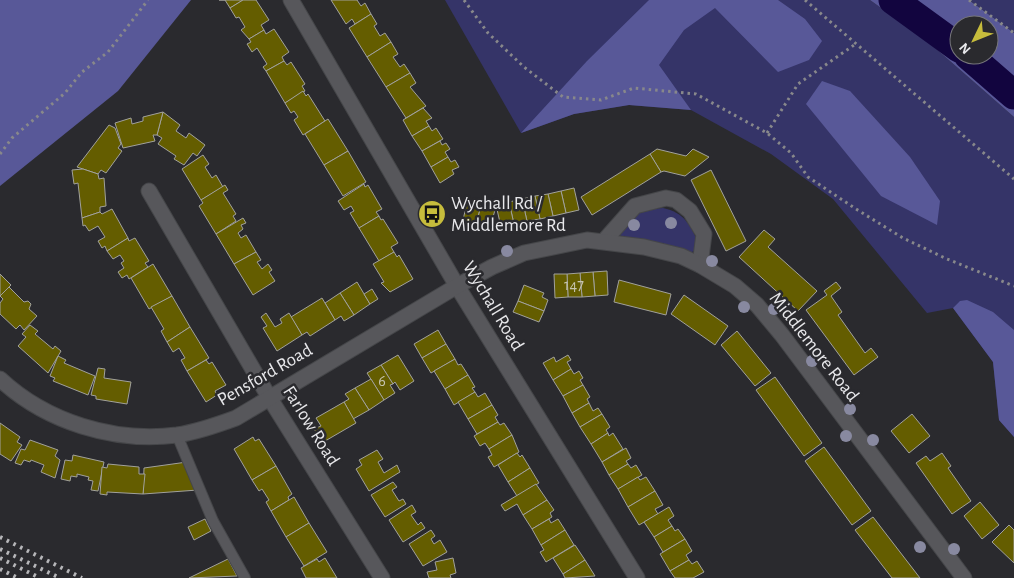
<svg xmlns="http://www.w3.org/2000/svg" width="1014" height="578" viewBox="0 0 1014 578" font-family="'Alegreya Sans',sans-serif">
  <rect width="100%" height="100%" fill="#2a2a2e"/>
  <g fill="#353468">
    <polygon points="445,0 870,0 926,40 1014,117 1014,437 999,420 993,362 953,308 927,313 833,199 771,154 691,110 629,105 574,114 521,133"/>
    <polygon points="969,0 1014,0 1014,33 972,2"/>
    <path d="M663,208C684,213 689,223 698,242L694,251L688,254L618,235L637,210Z"/>
  </g>
  <g fill="#585898" fill-rule="evenodd">
    <polygon points="0,0 191,0 118,91 0,186"/>
    <polygon points="649,0 778,0 805,19 822,41 809,60 778,72 715,8 684,30 659,65 691,110 629,105 574,114 521,133 587,61"/>
    <path d="M870,0H969L1014,33V117L926,40ZM959,25H989V55H959Z"/>
    <polygon points="822,81 850,91 910,157 940,201 937,225 881,196 806,104"/>
    <polygon points="967,300 993,312 1014,330 1014,437 999,420 993,362 953,308 960,301"/>
  </g>
  <g fill="none" stroke-linecap="round" stroke-linejoin="round">
    <g stroke="#12053f" stroke-width="29">
      <polyline points="893,0 959,48"/>
      <polyline points="968,55 1014,95"/>
    </g>
  </g>
  <g fill="#645d00" stroke="#a1a19c">
    <polygon points="219,0 243,0 230,8 225,0"/>
    <polygon points="243,0 256,0 269,20 261,25 264,30 249,39 241,30 245,27 239,17 236,18 230,8"/>
    <polygon points="331,0 357,0 361,6 365,3 371,14 355,24 352,19 346,24"/>
    <polygon points="371,14 377,24 374,26 380,36 385,33 391,42 367,57 349,28"/>
    <polygon points="274,29 289,52 282,57 284,61 266,71 263,67 267,64 257,48 252,52 247,44 251,42 249,39 264,30 266,34"/>
    <polygon points="391,42 398,54 393,57 400,67 404,64 410,73 386,87 367,57"/>
    <polygon points="284,61 287,65 291,62 305,84 302,86 305,91 285,103 266,71"/>
    <polygon points="410,73 416,83 410,87 426,106 406,118 386,87"/>
    <polygon points="303,91 306,96 308,94 325,121 303,135 294,120 298,117 294,111 291,113 285,103"/>
    <polygon points="423,108 432,118 426,121 429,126 412,136 403,120"/>
    <polygon points="163,112 180,125 176,131 186,138 189,133 205,145 197,156 193,153 184,165 174,159 176,156 158,144 162,138 157,135"/>
    <polygon points="163,112 157,135 153,135 155,141 123,148 115,123 131,118 132,124 143,121 143,117"/>
    <polygon points="328,119 348,151 324,165 305,134"/>
    <polygon points="109,125 115,128 121,144 118,148 122,151 106,173 101,170 98,174 77,167"/>
    <polygon points="429,126 432,131 436,128 443,139 422,151 412,136"/>
    <polygon points="440,141 442,145 446,143 450,149 445,152 448,157 431,167 422,151"/>
    <polygon points="657,149 686,156 693,149 709,157 685,176 664,171 661,172 650,154"/>
    <polygon points="348,151 366,182 343,196 324,165"/>
    <polygon points="650,154 661,172 592,215 581,197"/>
    <polygon points="203,155 209,164 205,167 212,178 216,175 223,187 201,200 182,169"/>
    <polygon points="448,157 451,162 455,160 459,167 452,170 454,174 440,183 431,167"/>
    <polygon points="83,169 98,174 99,179 104,178 106,206 100,207 100,212 82,218 78,183 74,184 72,170"/>
    <polygon points="711,170 746,241 726,251 691,180"/>
    <polygon points="364,184 365,187 368,185 382,209 376,212 379,216 359,228 350,213 354,211 351,206 344,210 338,201"/>
    <polygon points="225,185 228,190 223,193 236,214 233,216 236,221 216,234 199,206 203,203 201,200"/>
    <polygon points="574,188 579,210 566,213 561,191"/>
    <polygon points="561,191 566,213 553,216 548,194"/>
    <polygon points="548,194 553,216 540,219 535,196"/>
    <polygon points="535,196 540,219 527,221 522,199"/>
    <polygon points="522,199 527,221 514,224 509,202"/>
    <polygon points="509,202 514,224 501,227 496,205"/>
    <polygon points="467,203 481,206 475,228 462,224"/>
    <polygon points="481,206 495,210 489,231 475,228"/>
    <polygon points="112,209 128,238 107,251 105,246 102,248 98,241 105,237 98,226 89,231 85,225 83,226 82,218 100,212 102,214"/>
    <polygon points="379,216 381,220 383,219 398,243 391,247 394,252 379,261 359,228"/>
    <polygon points="243,218 246,223 241,225 243,229 238,233 241,238 246,235 256,252 234,264 216,234"/>
    <polygon points="764,230 775,239 768,247 817,291 798,311 739,257"/>
    <polygon points="128,238 129,241 135,238 149,261 145,263 148,267 129,279 127,275 122,278 118,272 124,268 121,263 124,261 120,255 113,259 107,251"/>
    <polygon points="256,252 261,260 257,262 262,269 268,264 272,270 269,272 275,281 253,295 234,264"/>
    <polygon points="394,252 397,257 399,255 413,279 390,292 381,283 384,282 373,264"/>
    <polygon points="153,264 172,296 149,309 131,278"/>
    <polygon points="607,271 608,295 595,296 593,272"/>
    <polygon points="593,272 595,296 582,297 580,273"/>
    <polygon points="580,273 582,297 568,297 567,274"/>
    <polygon points="0,274 11,285 0,296"/>
    <polygon points="554,274 567,274 568,297 555,298"/>
    <polygon points="619,280 671,294 666,315 614,302"/>
    <polygon points="357,282 370,304 354,315 340,293"/>
    <polygon points="836,282 841,288 831,296 842,312 838,315 865,353 871,348 878,357 854,375 806,310 827,295 824,291"/>
    <polygon points="524,285 544,293 542,297 548,300 544,311 518,301"/>
    <polygon points="9,287 24,302 28,301 31,304 29,309 37,316 24,330 20,325 16,329 0,314 0,303 3,299 0,296"/>
    <polygon points="372,289 378,299 370,304 364,294"/>
    <polygon points="340,293 354,315 344,321 341,316 335,320 325,303"/>
    <polygon points="684,295 728,326 715,345 671,314"/>
    <polygon points="172,296 190,327 167,342 161,331 164,329 151,307"/>
    <polygon points="322,298 335,320 310,336 307,332 302,335 291,317"/>
    <polygon points="518,301 544,311 539,322 513,312"/>
    <polygon points="266,313 275,327 282,323 280,319 289,313 302,335 277,351 263,328 267,326 261,317"/>
    <polygon points="30,325 38,331 35,334 53,349 55,346 61,351 48,373 18,346 26,337 22,334"/>
    <polygon points="190,327 209,358 187,371 181,360 185,358 179,348 173,352 167,342"/>
    <polygon points="438,330 446,344 422,358 414,344"/>
    <polygon points="737,331 771,373 755,386 721,345"/>
    <polygon points="446,344 455,359 431,373 422,358"/>
    <polygon points="398,355 414,381 400,390 395,382 393,384 381,365"/>
    <polygon points="568,355 571,360 567,362 571,369 553,380 543,363 554,357 556,362"/>
    <polygon points="58,356 66,360 64,363 95,376 88,395 53,381 55,378 50,376"/>
    <polygon points="455,359 458,365 461,364 468,375 445,389 434,371"/>
    <polygon points="206,360 209,364 212,362 226,385 215,391 217,395 206,402 187,371"/>
    <polygon points="381,365 393,384 390,385 395,393 384,400 367,373"/>
    <polygon points="98,368 105,369 104,378 131,382 127,404 96,399 96,396 91,395"/>
    <polygon points="571,369 574,374 579,371 583,378 580,380 583,385 563,396 553,380"/>
    <polygon points="468,375 475,387 472,388 475,392 454,405 445,389"/>
    <polygon points="775,377 822,443 804,456 756,390"/>
    <polygon points="371,379 384,400 369,410 355,388"/>
    <polygon points="583,385 590,397 587,399 589,403 572,413 563,396"/>
    <polygon points="355,388 369,410 353,419 344,402 349,399 345,394"/>
    <polygon points="475,392 478,397 485,393 492,405 468,419 458,402"/>
    <polygon points="344,402 356,423 320,444 315,435 317,434 314,429 321,426 316,418"/>
    <polygon points="589,403 593,411 598,408 602,414 580,427 572,413"/>
    <polygon points="492,405 498,415 495,417 498,422 477,434 468,419"/>
    <polygon points="602,414 610,427 606,430 608,433 591,444 580,427"/>
    <polygon points="912,414 930,436 909,453 891,431"/>
    <polygon points="498,422 500,425 504,423 512,435 489,449 485,443 480,446 474,436"/>
    <polygon points="0,423 20,437 17,442 22,445 11,461 0,454"/>
    <polygon points="608,433 609,436 613,433 623,449 602,462 591,444"/>
    <polygon points="512,435 519,452 494,467 488,457 492,455 489,449"/>
    <polygon points="253,437 255,441 259,439 276,466 252,480 234,449"/>
    <polygon points="30,440 58,450 55,456 60,460 55,478 41,472 44,465 31,460 30,462 24,460 21,465 15,463 21,449 25,450"/>
    <polygon points="824,447 871,511 852,525 805,461"/>
    <polygon points="626,448 631,458 626,461 628,464 609,475 602,462"/>
    <polygon points="377,450 383,459 378,462 384,473 397,465 400,472 369,491 356,469 362,465 359,460"/>
    <polygon points="517,453 520,457 522,455 530,468 508,482 498,465"/>
    <polygon points="942,453 951,466 948,468 971,501 952,514 916,463 926,456 930,461"/>
    <polygon points="73,455 104,462 98,491 91,490 93,481 88,480 89,477 77,474 77,477 71,476 70,481 61,479 65,460 72,461"/>
    <polygon points="187,462 198,490 143,494 144,468"/>
    <polygon points="108,464 139,467 139,474 145,474 143,494 107,492 107,495 100,494 102,467 107,468"/>
    <polygon points="628,464 631,468 636,465 642,475 618,489 609,475"/>
    <polygon points="276,466 292,494 288,497 289,500 271,511 266,502 269,500 262,489 259,491 252,480"/>
    <polygon points="530,468 539,483 517,496 508,482"/>
    <polygon points="638,477 640,480 646,477 655,491 628,507 618,489"/>
    <polygon points="393,482 397,487 392,490 399,501 403,499 406,504 385,517 371,495"/>
    <polygon points="536,484 547,500 523,515 517,504 505,511 501,505"/>
    <polygon points="655,491 663,505 655,509 658,514 639,525 628,507"/>
    <polygon points="294,497 309,523 286,537 271,511"/>
    <polygon points="547,500 554,510 550,513 552,517 532,529 523,515"/>
    <polygon points="980,502 999,525 982,539 964,516"/>
    <polygon points="412,505 416,512 411,515 418,525 421,522 425,528 403,542 389,520"/>
    <polygon points="669,507 674,516 668,520 672,526 654,537 644,522"/>
    <polygon points="873,517 920,578 892,578 855,530"/>
    <polygon points="205,519 211,531 194,540 188,527"/>
    <polygon points="549,519 551,523 558,519 565,530 541,545 532,529"/>
    <polygon points="309,523 327,552 304,566 286,537"/>
    <polygon points="1009,525 1014,530 1014,563 992,542"/>
    <polygon points="672,526 675,531 678,529 685,539 663,552 654,537"/>
    <polygon points="431,530 435,536 431,539 434,544 440,540 447,552 423,566 409,544"/>
    <polygon points="565,530 574,545 546,562 540,552 544,550 541,545"/>
    <polygon points="685,539 692,551 686,555 689,560 670,571 660,554"/>
    <polygon points="575,545 585,560 563,574 553,558"/>
    <polygon points="325,558 337,578 306,578 301,568 317,559 319,562"/>
    <polygon points="453,558 456,573 450,575 451,578 429,578 427,572 437,570 435,562"/>
    <polygon points="228,559 237,576 189,578"/>
    <polygon points="585,560 595,576 565,578 563,574"/>
    <polygon points="689,560 692,564 697,561 704,572 693,578 675,578 670,571"/>
  </g>
  <g fill="none" stroke-linecap="round" stroke-linejoin="round">
    <g stroke="#454649" stroke-width="12">
      <polyline id="lane" points="177,435 213,521 245,578"/>
    </g>
    <g stroke="#454649" stroke-width="17">
      <g id="street">
        <polyline points="291,0 457,286 637,578"/>
        <polyline points="149,191 269,397 382,578"/>
        <polyline points="604,241 635,206 666,198 676,200 690,211 704,234 700,265"/>
        <path d="M0,379C46,422 114,443 177,435C197,432 217,425 236,418L457,286L492,267L524,253L587,240L644,247L681,256L700,265L735,286L757,305L782,335L964,578"/>
      </g>
    </g>
    <g stroke="#88888b" stroke-width="3" stroke-dasharray="2.5 4" stroke-linecap="butt">
      <polyline points="464,0 488,33 524,67 563,97 601,100 634,88 696,94 767,133 791,153 808,177 856,209 903,238 947,259 1014,286"/>
      <polyline points="805,0 1014,179"/>
      <polyline points="969,0 1014,33"/>
      <polyline points="767,133 798,84 857,43"/>
      <polyline points="0,154 12,138 65,93 82,72 108,52 148,0"/>
    </g>
    <use href="#lane" stroke="#57575b" stroke-width="10"/>
    <use href="#street" stroke="#57575b" stroke-width="15"/>
    <g stroke="#b7b7ba" stroke-width="4" stroke-dasharray="2.5 5" stroke-linecap="butt">
      <polyline points="0,537 82,578"/>
      <polyline points="0,549 60,578"/>
      <polyline points="0,558 40,578"/>
      <polyline points="0,569 18,578"/>
    </g>
  </g>
  <g fill="#8889a0">
    <circle cx="671" cy="223" r="6"/>
    <circle cx="634" cy="225" r="6"/>
    <circle cx="507" cy="251" r="6"/>
    <circle cx="712" cy="261" r="6"/>
    <circle cx="744" cy="307" r="6"/>
    <circle cx="774" cy="309" r="6"/>
    <circle cx="812" cy="361" r="6"/>
    <circle cx="850" cy="409" r="6"/>
    <circle cx="846" cy="436" r="6"/>
    <circle cx="873" cy="440" r="6"/>
    <circle cx="920" cy="547" r="6"/>
    <circle cx="954" cy="549" r="6"/>
  </g>
  <defs>
    <g id="bus-disc" transform="scale(1.4375)"><circle r="9.5" fill="#c6bc3c" stroke="#2a2a2e"/><path d="M-5-6H5V4H4V6H2V4H-2V6H-4V4H-5ZM-3.5-4V0h7V-4ZM-3.5 1.2v1.5H-2V1.2ZM2 1.2v1.5H3.5V1.2Z" fill="#111"/></g>
  </defs>
  <g fill-rule="evenodd">
    <use href="#bus-disc" x="432" y="214"/>
  </g>
  <g text-anchor="middle" dominant-baseline="central" stroke-width="5" stroke-linejoin="round" paint-order="stroke">
    <g font-size="16" fill="#c7c5b0">
      <text x="574" y="285">147</text>
      <text x="382" y="381">6</text>
    </g>
    <g font-size="19" fill="#e8e8eb" stroke="#2a2a2e" text-anchor="start">
      <text x="451" y="203">Wychall Rd /<tspan x="451" dy="22">Middlemore Rd</tspan></text>
    </g>
    <g font-size="19" fill="#e8e8eb" stroke="#2a2a2e">
      <text transform="translate(493 306) rotate(59)">Wychall Road</text>
      <text transform="translate(814 347) rotate(52)">Middlemore Road</text>
      <text transform="translate(265 375) rotate(-30)">Pensford Road</text>
      <text transform="translate(311 426) rotate(58)">Farlow Road</text>
    </g>
  </g>
  <g transform="translate(974 40) rotate(227)"><circle r="24" fill="#2a2a2e" stroke="#76767a"/>
  <path d="M0-4L9 19L0 12L-9 19Z" fill="#c6bc3c"/>
  <text y="-8" font-size="14" font-weight="bold" text-anchor="middle" fill="#e8e8eb">N</text>
  </g>
</svg>
